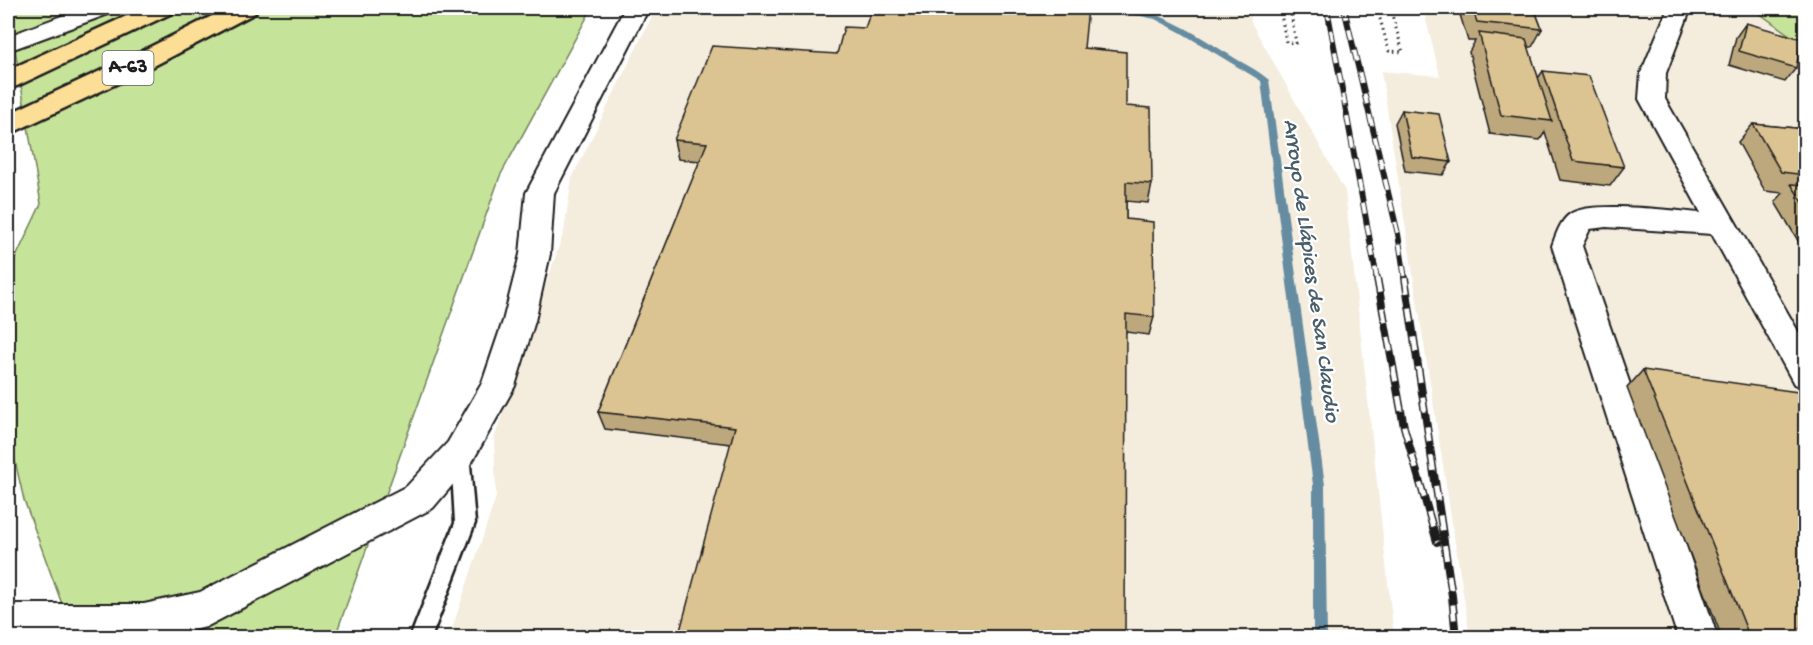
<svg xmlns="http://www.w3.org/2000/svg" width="1813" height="645" viewBox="0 0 1813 645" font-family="'Gochi Hand',sans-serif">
  <rect width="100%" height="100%" fill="#fff"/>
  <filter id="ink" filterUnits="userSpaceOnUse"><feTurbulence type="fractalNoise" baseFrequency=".0167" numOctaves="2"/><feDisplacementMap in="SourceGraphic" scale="12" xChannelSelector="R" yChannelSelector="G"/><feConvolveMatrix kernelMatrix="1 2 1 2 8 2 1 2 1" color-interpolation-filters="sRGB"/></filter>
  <g filter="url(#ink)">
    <g fill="#f4edde">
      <polygon points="656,8 1251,8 1251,22 1345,191 1394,637 449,638 496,497 494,439 564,231 572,178"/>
      <polygon points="1423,8 1752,8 1805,46 1805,637 1470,637 1381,71 1440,76"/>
    </g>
    <g fill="#c6e39a" stroke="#71805b" stroke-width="1.5">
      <polygon points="8,8 592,8 500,176 335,637 74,637 24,500 8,431 8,274 41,204"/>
      <polygon points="1752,8 1805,8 1805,46"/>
    </g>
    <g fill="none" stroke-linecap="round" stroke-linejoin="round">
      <path fill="#668ca1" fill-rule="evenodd" d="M1109,8C1152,3 1194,33 1230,55C1242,63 1258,70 1269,80L1325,485L1327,638H1313V485L1261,81L1180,32L1155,19L1113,10Z"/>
      <g stroke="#1c1c1c" stroke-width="5">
        <polygon id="lane" points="460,445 466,448 469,453 475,523 431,638 410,638 455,523 451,453 454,448"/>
      </g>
      <g stroke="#1c1c1c" stroke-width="4">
        <g id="street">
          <polygon points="83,8 115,8 111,13 8,51 8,36"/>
          <polygon points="625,8 649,8 554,193 550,254 535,321 515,386 472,462 433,508 206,627 163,638 8,638 8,604 144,604 200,592 407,486 448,442 482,383 503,321 520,254 526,193"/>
          <path d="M1668,8H1691L1666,73L1665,99L1806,345V388L1794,384L1712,234L1606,227L1590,229L1582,246L1718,638H1678L1552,246C1556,235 1560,221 1570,214C1589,200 1675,211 1701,213L1639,99L1641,73Z"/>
        </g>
      </g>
      <g stroke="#1c1c1c" stroke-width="5">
        <g id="highway">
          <polygon points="144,8 175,8 172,13 17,86 8,88 8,70"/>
          <polygon points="228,8 258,8 255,13 148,69 18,130 8,133 8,114 130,57"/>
        </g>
      </g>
      <g stroke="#1c1c1c" stroke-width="3" stroke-dasharray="1.5 4" stroke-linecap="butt">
        <polyline points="1280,8 1286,42 1296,43 1290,8"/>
        <polyline points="1377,8 1389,51 1403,52 1390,8"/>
      </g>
      <use href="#lane" fill="#fff" fill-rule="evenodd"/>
      <use href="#street" fill="#fff" fill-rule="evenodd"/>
      <use href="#highway" fill="#fcde96" fill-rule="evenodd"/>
      <g stroke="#1c1c1c" stroke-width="6">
        <g id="rail-far1">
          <polyline points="1327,8 1377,279"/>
          <polyline points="1344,8 1398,234 1405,279"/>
        </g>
      </g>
      <g stroke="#1c1c1c" stroke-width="8">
        <g id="rail">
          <polyline points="1377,278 1404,427 1437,542"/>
          <polyline points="1405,278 1452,596 1456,638"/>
        </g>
      </g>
      <use href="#rail-far1" stroke="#fff" stroke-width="4" stroke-dasharray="11" stroke-linecap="butt"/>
      <use href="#rail" stroke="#fff" stroke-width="5" stroke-dasharray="15" stroke-linecap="butt"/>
    </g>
    <g fill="#bda87e" stroke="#1c1c1c" stroke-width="1.5">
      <polygon points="1458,8 1534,8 1542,29 1532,47 1528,47 1538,78 1543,71 1624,167 1610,186 1560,180 1545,132 1540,140 1490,134 1469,52 1475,41 1468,41"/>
      <polygon points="1746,23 1796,68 1785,82 1729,65 1736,37"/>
      <polygon points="1084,48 1126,106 1152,184 1148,203 1126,201 1126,219 1154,317 1149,335 1126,332 731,444 605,429 598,412 700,161 678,159 674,140 837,54"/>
      <polygon points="1402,110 1451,162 1443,175 1405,171 1395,123"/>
      <polygon points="1753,124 1806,129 1806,254 1775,202 1783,193 1765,191 1738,142"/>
      <polygon points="1643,370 1806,638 1722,638 1627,388"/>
    </g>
    <g fill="#dcc392" stroke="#1c1c1c" stroke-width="1.5">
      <polygon points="872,8 1088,8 1084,48 1126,52 1126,106 1151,108 1152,184 1126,182 1126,219 1153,222 1154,317 1126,314 1125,638 678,638 735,427 598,412 707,143 674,140 712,46 837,54 844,27 865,28"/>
      <polygon points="1472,8 1534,8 1542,29 1477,22"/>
      <polygon points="1746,23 1802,39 1796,68 1739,51"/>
      <polygon points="1479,33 1526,39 1552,121 1501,115"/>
      <polygon points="1543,71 1589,76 1624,167 1573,161"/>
      <polygon points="1402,110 1439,114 1451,162 1412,157"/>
      <polygon points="1753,124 1806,129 1806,175 1781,172"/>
      <polygon points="1791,184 1806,185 1806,207"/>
      <polygon points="1643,370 1798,392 1806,406 1806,638 1750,638"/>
      <polygon points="1517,633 1537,638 1518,638"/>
    </g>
  </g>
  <g text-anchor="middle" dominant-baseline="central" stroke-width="4.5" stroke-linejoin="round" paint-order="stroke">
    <rect fill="#fff" stroke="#606060" stroke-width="1.5" x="102.5" y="51" width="51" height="34" rx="4.5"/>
    <g font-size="20" font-weight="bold" fill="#1c1c1c">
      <text x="128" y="68">A-63</text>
    </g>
    <g font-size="22" font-style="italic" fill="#475d6a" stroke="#fff">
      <text transform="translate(1310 271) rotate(82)">Arroyo de Llápices de San Claudio</text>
    </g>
  </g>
  <rect width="1813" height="645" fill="none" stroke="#fff" stroke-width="30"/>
  <rect x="15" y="15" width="1783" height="615" fill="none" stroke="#1c1c1c" stroke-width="2" filter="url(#ink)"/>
</svg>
